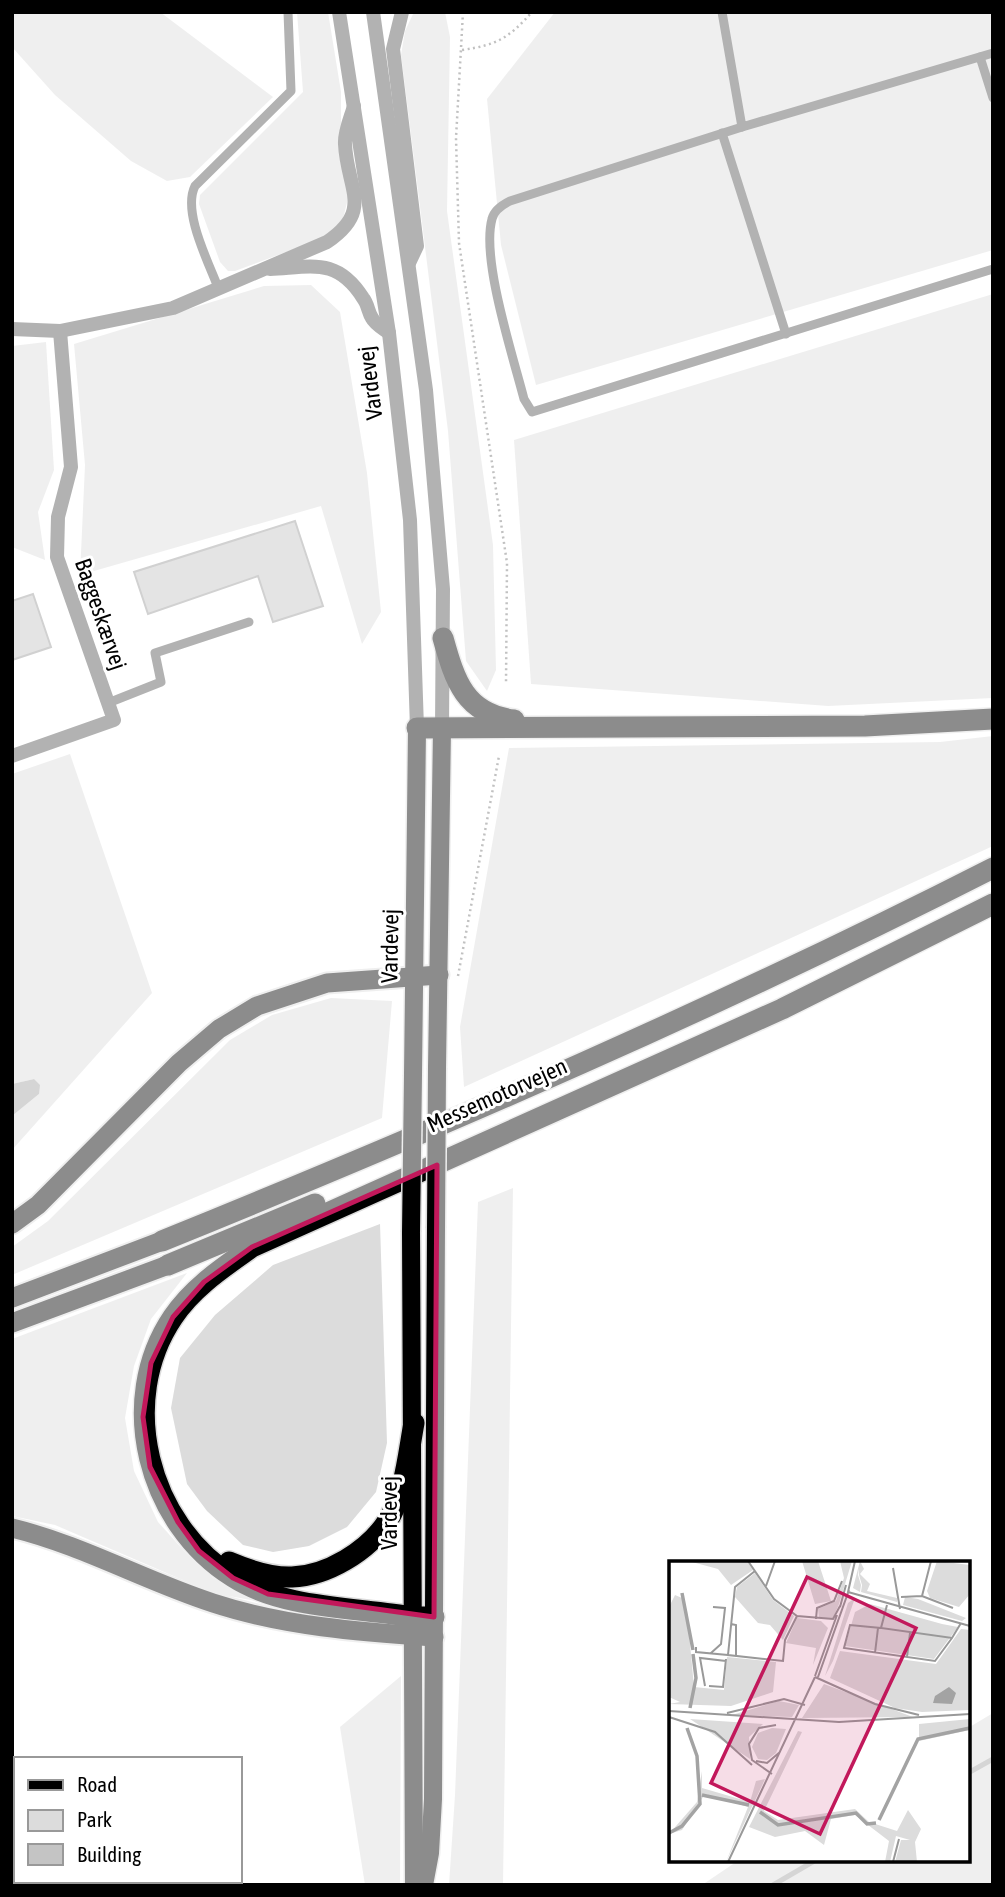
<svg xmlns="http://www.w3.org/2000/svg" width="1005" height="1897" viewBox="0 0 1005 1897" font-family="'Asap Condensed',sans-serif">
  <rect width="100%" height="100%" fill="#fff"/>
  <g fill="#dcdcdc">
    <polygon points="12,12 160,12 273,97 190,177 167,181 131,161 55,95 12,47"/>
    <polygon points="297,12 328,12 341,92 341,133 349,194 343,219 324,238 235,271 228,271 220,262 199,204 200,195 303,92"/>
    <polygon points="414,12 445,12 450,37 447,211 493,545 496,670 487,691 466,661 448,431 401,55 405,31"/>
    <polygon points="555,12 993,12 993,250 536,385 501,245 487,99"/>
    <polygon points="311,285 340,312 367,473 381,612 362,644 321,506 80,575 85,465 74,344 264,286"/>
    <polygon points="993,294 993,698 828,706 531,684 514,440"/>
    <polygon points="46,342 54,470 38,512 45,560 12,547 12,346"/>
    <polygon points="993,736 993,846 464,1087 460,1027 509,748 940,742"/>
    <polygon points="70,754 152,993 12,1150 12,1116 39,1094 34,1079 12,1084 12,774"/>
    <polygon points="331,998 392,1001 382,1118 12,1275 12,1247 48,1221 230,1040 272,1015"/>
    <polygon points="513,1188 503,1885 449,1885 455,1795 478,1202"/>
    <polygon points="380,1224 387,1443 376,1492 347,1527 309,1546 273,1552 243,1545 207,1511 187,1484 171,1408 180,1358 215,1315 273,1265"/>
    <polygon points="187,1273 151,1319 134,1366 125,1418 134,1471 158,1522 186,1553 213,1578 256,1601 213,1593 55,1525 12,1516 12,1339"/>
    <polygon points="401,1676 400,1885 365,1885 340,1727"/>
    <polygon points="993,1713 993,1885 702,1885 739,1860 968,1860 968,1728"/>
  </g>
  <polygon fill="#a3a3a3" points="34,1079 40,1085 39,1094 12,1116 12,1084"/>
  <g fill="none" stroke-linecap="round" stroke-linejoin="round">
    <g stroke="#a3a3a3" stroke-width="5">
      <polyline points="968,1773 993,1759"/>
      <polyline points="773,1885 816,1860"/>
    </g>
  </g>
  <g fill="#c4c4c4" stroke="#999" stroke-width="2">
    <polygon points="295,521 323,606 273,622 258,576 148,614 134,572"/>
    <polygon points="33,594 51,647 12,660 12,601"/>
  </g>
  <g fill="none" stroke-linecap="round" stroke-linejoin="round">
    <g stroke="#dbdbdb" stroke-width="21">
      <g id="primary">
        <polyline points="437,1068 442,728"/>
        <polyline points="413,1075 417,728"/>
        <polyline points="411,1232 414,1885"/>
        <polyline points="424,1885 430,1853 433,1799 436,1228"/>
      </g>
    </g>
    <g stroke="#dbdbdb" stroke-width="23">
      <g id="trunk">
        <polyline points="12,1224 38,1205 179,1063 219,1029 257,1006 327,983 439,975"/>
        <polyline points="12,1298 162,1241"/>
        <polyline points="12,1323 168,1265"/>
        <path d="M12,1528C82,1545 145,1581 213,1603C283,1626 360,1632 434,1637"/>
      </g>
    </g>
    <g stroke="#dbdbdb" stroke-width="24">
      <g id="motorway">
        <path d="M443,638C455,681 465,714 514,720"/>
        <polyline points="417,728 865,726 993,719"/>
        <path d="M162,1241C443,1127 722,1006 993,868"/>
        <polyline points="168,1265 315,1204"/>
        <path d="M229,1562C248,1570 270,1578 292,1577C327,1576 368,1551 387,1522C405,1494 408,1455 414,1423"/>
        <path d="M434,1617H413C355,1607 283,1609 233,1577C148,1524 116,1401 173,1317C193,1287 224,1267 252,1247L782,1009L993,904"/>
      </g>
    </g>
    <g stroke="#777" stroke-width="2.5" stroke-dasharray="2 3.5" stroke-linecap="butt">
      <polyline points="463,12 456,138 459,243 507,563 506,684"/>
      <path d="M462,50C497,45 509,38 532,12"/>
      <polyline points="458,976 499,756"/>
    </g>
    <g stroke="#555" stroke-width="9">
      <polyline points="722,12 742,127 993,53"/>
      <polyline points="980,57 993,98"/>
      <path d="M742,127L510,201C502,205 494,210 492,219C481,259 513,356 524,399L532,412L993,269"/>
      <polyline points="722,133 786,334"/>
      <path d="M219,290C209,263 182,212 195,186L291,91L288,12"/>
      <polyline points="108,703 161,682 155,653 249,622"/>
    </g>
    <g stroke="#555" stroke-width="14">
      <path d="M270,269C312,267 337,257 363,298C368,304 368,312 372,318C375,324 384,329 389,333"/>
      <path d="M12,329L60,331L173,308L327,242C374,210 347,189 345,144C344,132 351,117 354,106"/>
      <polyline points="12,756 114,720 57,557 58,517 71,467 60,331"/>
    </g>
    <g stroke="#555" stroke-width="14">
      <polyline points="339,12 389,333 410,520 417,728"/>
      <polyline points="373,12 426,390 443,589 442,728"/>
      <polyline points="402,12 393,49 417,246 409,263"/>
    </g>
    <use href="#primary" stroke="#000" stroke-width="18"/>
    <use href="#trunk" stroke="#000" stroke-width="19"/>
    <use href="#motorway" stroke="#000" stroke-width="21"/>
    <g stroke="#dbdbdb" stroke-width="21" stroke-linecap="butt">
      <g id="primary-bridge">
        <polyline points="436,1228 437,1068"/>
        <polyline points="411,1232 413,1075"/>
      </g>
    </g>
    <use href="#primary-bridge" stroke="#000" stroke-width="18"/>
  </g>
  <path d="M0 0H1005V1897H0ZM437,1165L434,1617L268,1594L233,1578L199,1551L178,1522L150,1467L143,1417L151,1363L173,1317L204,1282L252,1247Z" fill="#fff" fill-opacity=".55" fill-rule="evenodd"/>
  <path fill="none" stroke="#c2185b" stroke-width="5" stroke-linejoin="round" d="M437,1165L434,1617L268,1594L233,1578L199,1551L178,1522L150,1467L143,1417L151,1363L173,1317L204,1282L252,1247Z"/>
  <g text-anchor="middle" dominant-baseline="central" stroke-width="6" stroke-linejoin="round" paint-order="stroke">
    <g font-size="23" fill="#000" stroke="#fff">
      <text transform="translate(370 383) rotate(-97)">Vardevej</text>
      <text transform="translate(101 614) rotate(71)">Baggeskærvej</text>
      <text transform="translate(390 946) rotate(-89)">Vardevej</text>
      <text transform="translate(497 1095) rotate(-24)">Messemotorvejen</text>
      <text transform="translate(389 1513) rotate(-90)">Vardevej</text>
    </g>
  </g>
  <g transform="translate(669 1561)">
    <rect width="301" height="301" fill="#fff"/>
    <path d="M78,0L84,9L62,24L49,8L23,1ZM133,0H149L162,40L146,43ZM171,0H183L170,43L164,57H150L149,48L167,40L175,17ZM191,0L195,8L191,13L201,23L198,30L228,37V41L192,31L193,24L190,14V7L189,14L192,24L191,31L184,27ZM268,0L301,4V33L290,46L261,37L258,30ZM86,12L104,39L125,55L114,79L101,64L89,62L66,36L68,26ZM6,34L13,37L18,50L25,126L55,129L58,96L107,101L104,131L62,145L0,143L11,141L0,136V46ZM236,36L249,38L297,57L293,60L234,44ZM186,37L164,100L156,115L179,42ZM201,43L273,63L289,66L265,98L176,85L186,51ZM128,57L152,60L159,67L144,104L147,87L117,82ZM292,68L301,69V149L253,151L226,147L161,117L171,90L267,103ZM155,123L244,156L133,157ZM110,140L130,144L123,156L63,154ZM21,158L94,163L80,176L81,198ZM301,158V169L250,180V163ZM103,167L117,168L107,192L98,199L89,198L83,186L89,172ZM129,170L133,171L95,250L109,259L186,248L200,261L228,270L239,249L252,268L246,281L248,301H226L232,279H241L227,275L221,301H216L220,280L186,254L162,258L155,284L136,270L106,276L80,266ZM33,210V227L81,241L87,220L96,218L57,301L79,246L36,233L13,269L0,273L28,241Z" fill="#dcdcdc"/>
    <path d="M280,126L287,132L283,143L264,142L266,135Z" fill="#a3a3a3"/>
    <path fill="none" stroke="#a3a3a3" stroke-width="3.5" d="M13,32L24,89M21,147L27,117L24,93M33,234L80,244M91,251L109,264L187,252L198,263L207,262M210,259L249,178L301,167M0,272L13,265L31,243L28,195L18,167"/>
    <path fill="none" stroke="#999" stroke-width="2" d="M79,0L105,38L128,55L164,58L171,45M186,0L179,31L301,65M224,7L231,48M86,10L66,26L59,94L114,100L116,79L128,55M97,25L106,0M253,35L262,0M232,36L253,35L284,47M218,44L212,67L283,77L292,62M171,46L177,24M147,58L148,47L165,40L173,20M62,63L67,64V95M212,67L181,64L175,87L266,100L283,77M27,86V91L59,94M42,92L52,83L56,47L44,46M206,92L209,67M238,96L241,72M146,115L168,54M146,116L206,143L250,154M149,116L180,29M36,125L31,97L57,100M40,125L54,126L57,98M0,150L170,161L301,153M58,152L115,138L136,144M0,156L46,171L83,204M87,200L98,202L111,191M103,213L83,199L80,183L90,167L107,164M59,301L146,116M224,301L230,278"/>
    <path fill="#c2185b" fill-opacity="0.15" stroke="#c2185b" stroke-width="3.5" d="M138,16L247,67L151,273L42,222Z"/>
    <rect width="301" height="301" fill="none" stroke="#000" stroke-width="3.5"/>
  </g>
  <rect width="1005" height="1897" fill="none" stroke="#000000" stroke-width="28"/>
  <rect x="14" y="1757" width="228" height="126" fill="#ffffff" stroke="#999999" stroke-width="2"/>
  <rect x="28" y="1780" width="35" height="10" fill="#000000" stroke="#999999" stroke-width="2"/>
  <text x="77" y="1792" font-size="21" fill="#000000">Road</text>
  <rect x="28" y="1810" width="35" height="21" fill="#dcdcdc" stroke="#999999" stroke-width="2"/>
  <text x="77" y="1827" font-size="21" fill="#000000">Park</text>
  <rect x="28" y="1844" width="35" height="21" fill="#c4c4c4" stroke="#999999" stroke-width="2"/>
  <text x="77" y="1862" font-size="21" fill="#000000">Building</text>
</svg>
